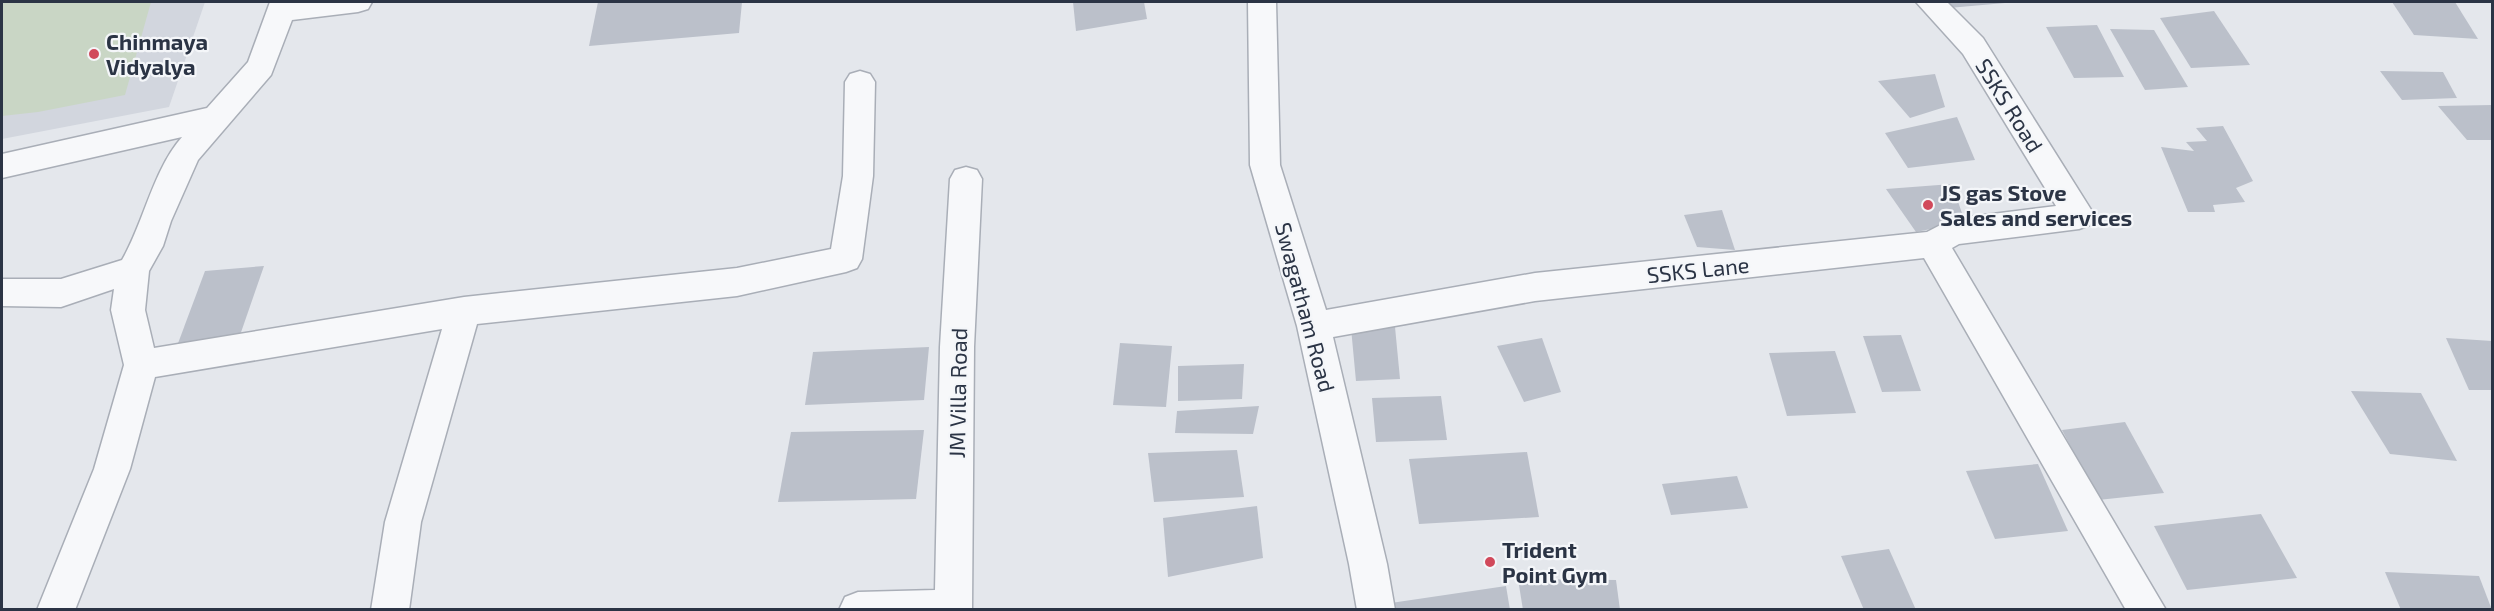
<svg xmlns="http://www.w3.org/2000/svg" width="2494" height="611" viewBox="0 0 2494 611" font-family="'Exo 2',sans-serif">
  <rect width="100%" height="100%" fill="#e4e7ec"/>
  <polygon fill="#d2d6de" points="2,2 205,2 169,107 2,139"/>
  <polygon fill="#c9d6c5" points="2,2 151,2 125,95 38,112 2,116"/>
  <g fill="#bbc0ca">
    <polygon points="598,2 742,2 739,33 589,46"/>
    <polygon points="1073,2 1144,2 1147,19 1076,31"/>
    <polygon points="1917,2 2005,2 2005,3 1926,10"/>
    <polygon points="2392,2 2455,2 2478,39 2414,35"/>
    <polygon points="2214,11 2250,65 2191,68 2160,18"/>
    <polygon points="2097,25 2124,77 2074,78 2046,27"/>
    <polygon points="2110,29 2154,30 2188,87 2145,90"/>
    <polygon points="2380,71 2443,72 2457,98 2402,100"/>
    <polygon points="1935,74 1945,107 1910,118 1878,81"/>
    <polygon points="2492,105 2492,140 2467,140 2438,106"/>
    <polygon points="1957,117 1975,160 1908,168 1885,133"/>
    <polygon points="2223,126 2253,181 2236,188 2245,202 2213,205 2215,212 2188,212 2161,147 2194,151 2186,142 2207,141 2196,128"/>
    <polygon points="1952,184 1965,222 1916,232 1886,189"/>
    <polygon points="1722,210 1735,250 1697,247 1684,215"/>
    <polygon points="264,266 238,341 177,346 205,271"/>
    <polygon points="1395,327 1400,379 1356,381 1351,328"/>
    <polygon points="1901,335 1921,391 1882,392 1863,336"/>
    <polygon points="1542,338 1561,392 1524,402 1497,346"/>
    <polygon points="2446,338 2492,341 2492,390 2469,390"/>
    <polygon points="1120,343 1172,346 1166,407 1113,405"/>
    <polygon points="929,347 924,400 805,405 813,352"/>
    <polygon points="1835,351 1856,413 1787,416 1769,353"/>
    <polygon points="1244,364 1242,399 1178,401 1178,366"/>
    <polygon points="2351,391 2421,393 2457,461 2390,454"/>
    <polygon points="1441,396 1447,440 1376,442 1372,398"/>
    <polygon points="1259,406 1253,434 1175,433 1177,411"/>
    <polygon points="2125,422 2164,493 2098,500 2062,430"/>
    <polygon points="924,430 916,499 778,502 791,432"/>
    <polygon points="1237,450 1244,497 1154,502 1148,453"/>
    <polygon points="1527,452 1539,517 1419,524 1409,459"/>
    <polygon points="2038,464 2068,531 1995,539 1966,471"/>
    <polygon points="1737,476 1748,508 1671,515 1662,484"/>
    <polygon points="1257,506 1263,558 1168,577 1163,518"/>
    <polygon points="2261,514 2297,578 2187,590 2154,526"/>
    <polygon points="1889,549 1916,610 1864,610 1841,556"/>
    <polygon points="2385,572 2479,576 2492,610 2401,610"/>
    <polygon points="1518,579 1616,580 1620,610 1523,610"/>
    <polygon points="1506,586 1510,610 1357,610 1357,608"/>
  </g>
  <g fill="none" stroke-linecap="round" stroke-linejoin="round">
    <g stroke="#a9aeb7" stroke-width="3">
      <g id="minor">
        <path d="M270,2H372L368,9L358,12L292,20L271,75L198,160L171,221L163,246L149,271L145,310L154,348L464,297L737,268L831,249L843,176L845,82L850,74L860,71L870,74L875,82L873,176L862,259L857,268L846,272L737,296L477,324L421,522L409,610H371L385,522L442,329L155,377L130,469L75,610H37L94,469L124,365L111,310L114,289L61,307L2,306V279H61L122,260C144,222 153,170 182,137L2,178V154L207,108L248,62Z"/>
        <polygon points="1248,2 1276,2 1280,165 1326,310 1535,273 1927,232 1952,219 2056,206 1963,54 1916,2 1947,2 1983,38 2095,216 2090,225 2079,229 1959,244 1952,248 2166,610 2126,610 1924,258 1535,301 1333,337 1387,564 1395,610 1357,610 1349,564 1297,326 1250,165"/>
        <polygon points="966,167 977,170 982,179 974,347 972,608 839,610 845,597 858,592 935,590 940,347 950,179 955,170"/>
      </g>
    </g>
    <use href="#minor" fill="#f7f8fa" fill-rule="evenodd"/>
  </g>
  <g fill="#d1495b" stroke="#f4f6f9" stroke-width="2">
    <circle cx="94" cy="54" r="6"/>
    <circle cx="1928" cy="205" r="6"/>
    <circle cx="1490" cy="562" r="6"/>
  </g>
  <g text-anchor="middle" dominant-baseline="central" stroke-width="4.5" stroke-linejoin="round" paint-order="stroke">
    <g font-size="22" font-weight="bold" fill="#2b3445" stroke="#f4f6f9" text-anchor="start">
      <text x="106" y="41">Chinmaya<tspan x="106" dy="25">Vidyalya</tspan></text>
      <text x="1940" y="192">JS gas Stove<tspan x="1940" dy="25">Sales and services</tspan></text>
      <text x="1502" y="549">Trident<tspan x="1502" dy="25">Point Gym</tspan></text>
    </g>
    <g font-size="22" fill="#2b3445" stroke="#f4f6f9">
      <text transform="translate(2010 105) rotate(58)">SSKS Road</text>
      <text transform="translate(1698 269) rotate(-6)">SSKS Lane</text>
      <text transform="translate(1306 307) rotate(75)">Swagatham Road</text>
      <text transform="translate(957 393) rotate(-89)">JM Villa Road</text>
    </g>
  </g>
  <rect width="2494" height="611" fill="none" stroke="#2b3445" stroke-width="6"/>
</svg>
